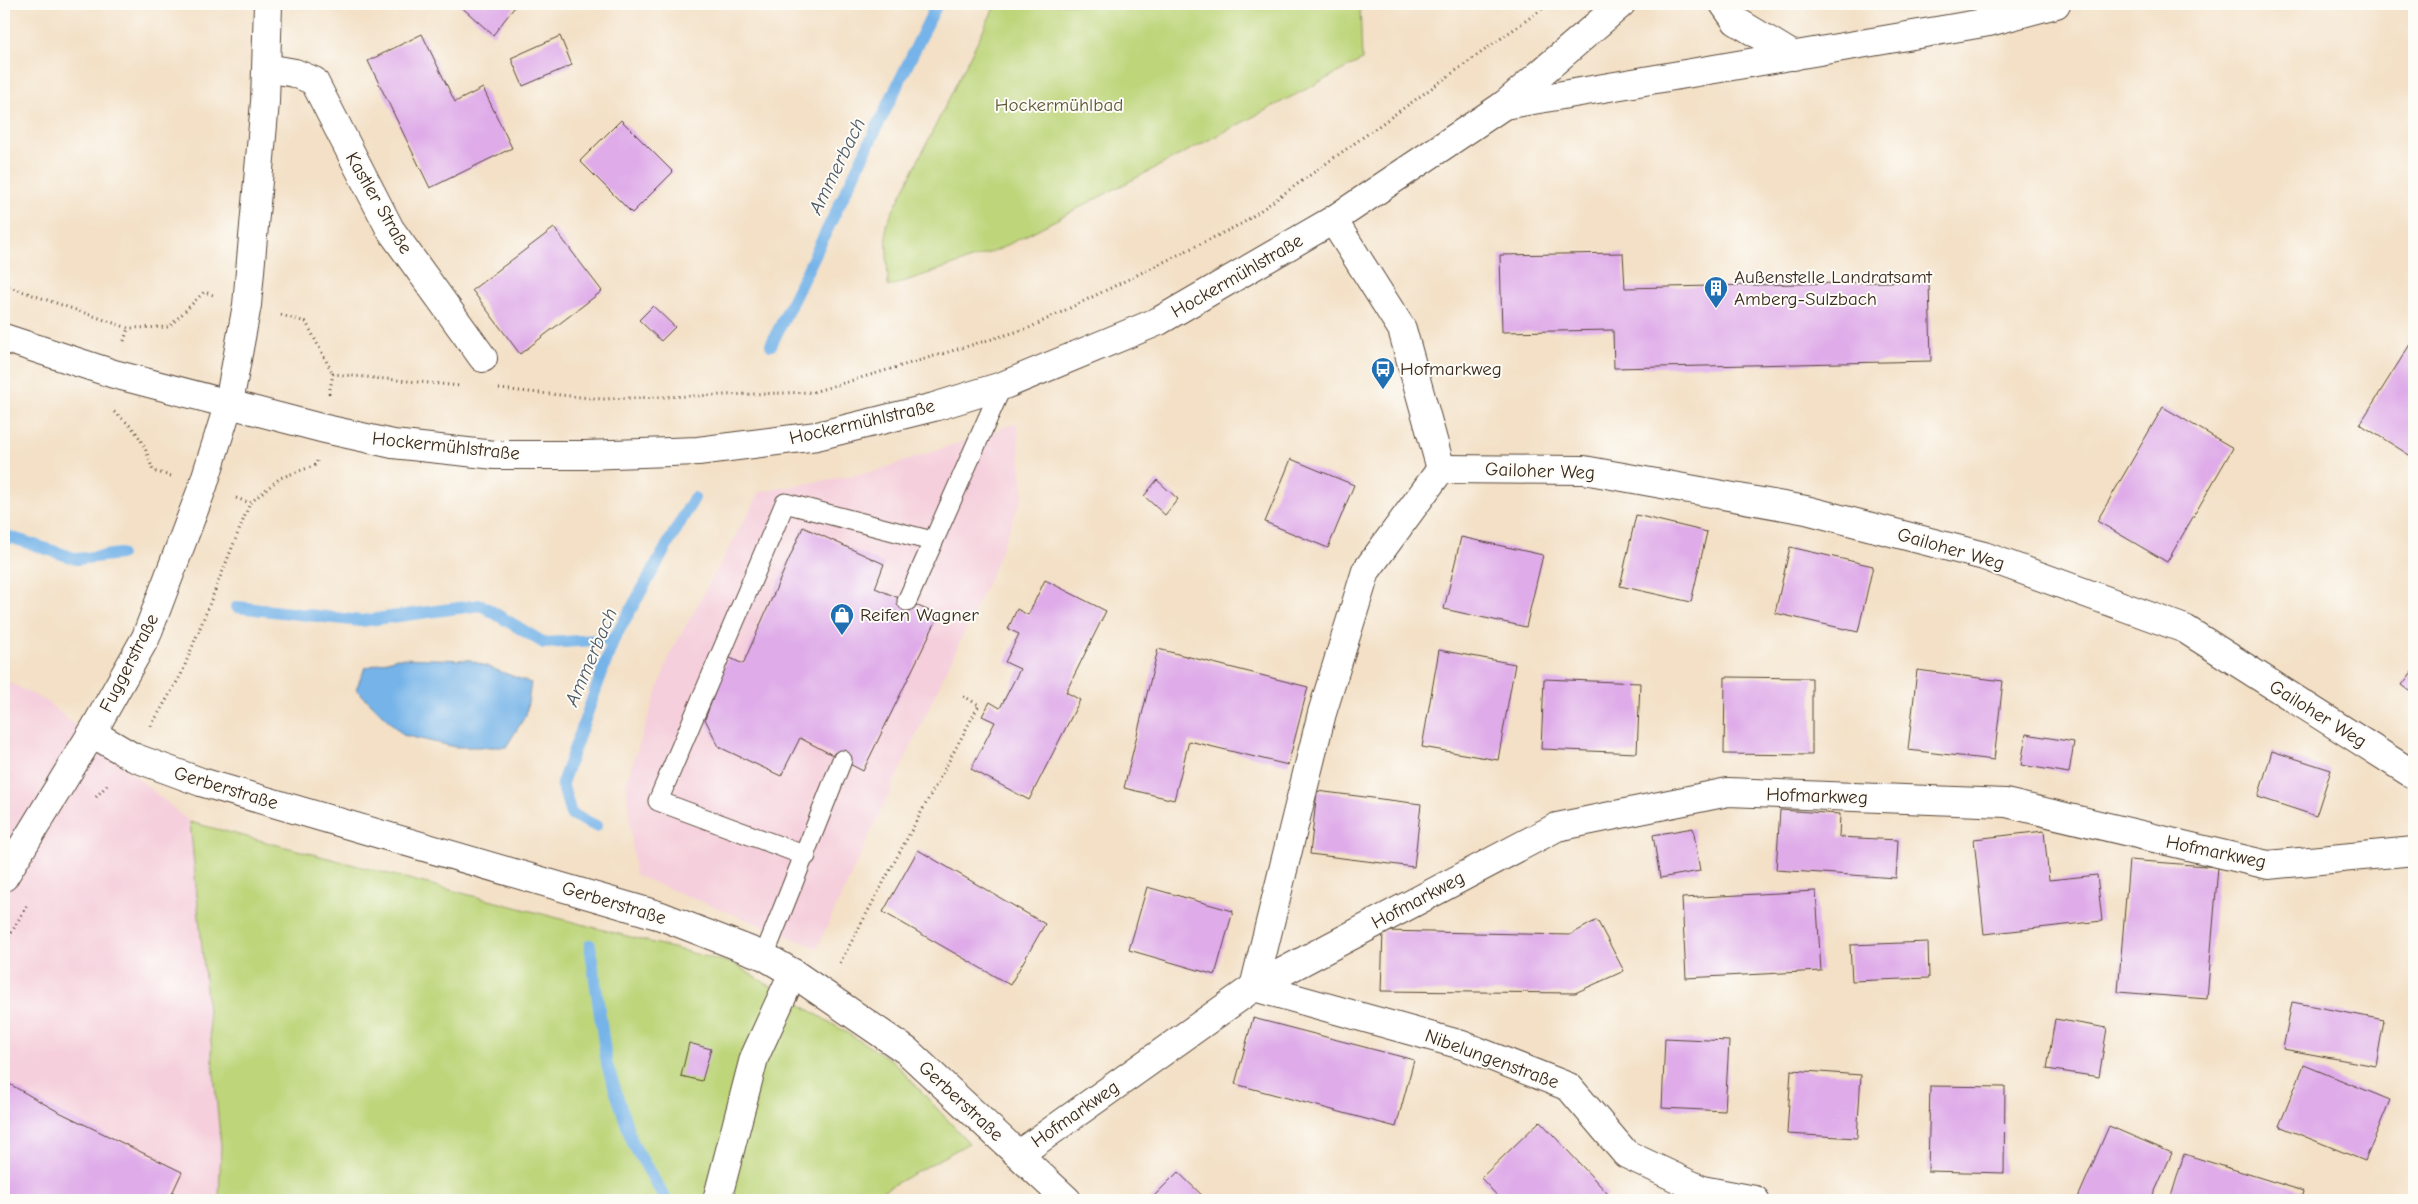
<svg xmlns="http://www.w3.org/2000/svg" width="2418" height="1204" viewBox="0 0 2418 1204" font-family="'Comic Neue',sans-serif">
  <rect width="100%" height="100%" fill="#fdfcf7"/>
  <filter id="ink" filterUnits="userSpaceOnUse"><feTurbulence type="fractalNoise" baseFrequency=".02" numOctaves="2"/><feDisplacementMap in="SourceGraphic" scale="10" xChannelSelector="R" yChannelSelector="G"/><feConvolveMatrix kernelMatrix="1 2 1 2 8 2 1 2 1" color-interpolation-filters="sRGB"/></filter>
  <filter id="wash" filterUnits="userSpaceOnUse"><feTurbulence type="fractalNoise" baseFrequency=".0096" numOctaves="4" result="noise"/><feDisplacementMap in="SourceGraphic" scale="20" xChannelSelector="R" yChannelSelector="G"/><feGaussianBlur stdDeviation="1.12" result="paint"/><feColorMatrix in="noise" values="0 0 0 0 0 0 0 0 0 0 0 0 0 0 0 0 0 1.4 0 .05"/><feComposite in="paint" operator="in"/></filter>
  <g filter="url(#wash)">
    <rect width="100%" height="100%" fill="#f3e0c6"/>
    <g fill="#f5cfdc">
      <polygon points="1017,423 1023,495 991,575 817,948 635,875 626,782 670,654 760,492 876,471"/>
      <polygon points="4,680 46,701 190,822 221,1147 219,1200 4,1200"/>
    </g>
    <g fill="#bed57a" stroke="#7c804c">
      <polygon points="996,4 1360,4 1362,60 998,250 888,287 886,225"/>
      <polygon points="190,822 734,964 893,1061 969,1143 866,1200 219,1200 221,1147"/>
    </g>
    <polygon fill="#75b3e8" stroke="#586e83" points="397,658 470,660 531,683 526,715 506,747 455,747 403,735 356,689 365,668"/>
    <g fill="none" stroke-linecap="round" stroke-linejoin="round">
      <g stroke="#75b3e8" stroke-width="12">
        <polyline points="771,345 937,4"/>
        <polyline points="4,535 77,559 120,554"/>
        <polyline points="237,607 361,621 481,605 544,643 614,639"/>
        <polyline points="596,826 571,814 562,783 614,639 694,498"/>
        <polyline points="590,945 607,1065 633,1144 666,1200"/>
      </g>
    </g>
    <g id="blocks">
      <g fill="#dface9">
        <polygon points="458,4 517,4 493,35"/>
        <polygon points="422,34 455,102 483,88 512,148 430,188 368,61"/>
        <polygon points="560,36 572,65 523,86 511,58"/>
        <polygon points="621,120 673,172 632,213 580,161"/>
        <polygon points="554,228 602,291 520,354 472,290"/>
        <polygon points="1623,253 1625,288 1929,281 1931,361 1614,368 1613,330 1502,332 1500,255"/>
        <polygon points="653,306 675,327 661,341 639,320"/>
        <polygon points="2414,338 2414,458 2360,424"/>
        <polygon points="2163,407 2233,448 2167,562 2097,521"/>
        <polygon points="1291,459 1354,485 1328,548 1265,522"/>
        <polygon points="1157,480 1178,499 1165,515 1144,496"/>
        <polygon points="1636,515 1707,532 1691,602 1620,586"/>
        <polygon points="803,527 884,564 875,588 939,615 863,771 800,738 781,776 719,747 705,719 728,657 743,664"/>
        <polygon points="1461,537 1543,555 1526,627 1444,609"/>
        <polygon points="1790,547 1873,566 1858,632 1775,613"/>
        <polygon points="1045,580 1106,611 1066,692 1080,700 1029,800 971,769 995,722 982,716 990,702 1000,708 1020,669 1005,662 1019,634 1008,629 1017,609 1028,615"/>
        <polygon points="1158,649 1308,687 1288,765 1189,741 1174,800 1124,788"/>
        <polygon points="1439,650 1515,664 1498,760 1422,747"/>
        <polygon points="2414,669 2414,694 2402,685"/>
        <polygon points="1917,670 2003,681 1994,760 1908,750"/>
        <polygon points="1725,677 1812,678 1812,755 1724,754"/>
        <polygon points="1544,679 1640,683 1637,753 1541,749"/>
        <polygon points="2026,734 2074,742 2069,773 2021,765"/>
        <polygon points="2272,751 2331,770 2316,816 2258,797"/>
        <polygon points="1317,791 1421,804 1414,867 1310,854"/>
        <polygon points="1780,810 1840,814 1839,837 1898,840 1896,878 1776,870"/>
        <polygon points="1693,828 1700,871 1660,878 1653,835"/>
        <polygon points="2044,831 2049,880 2097,875 2102,921 1984,934 1974,839"/>
        <polygon points="918,850 1045,924 1010,985 883,912"/>
        <polygon points="2129,860 2218,867 2207,999 2118,992"/>
        <polygon points="1147,887 1233,911 1215,975 1129,950"/>
        <polygon points="1816,891 1821,971 1686,978 1682,898"/>
        <polygon points="1597,920 1624,971 1575,993 1381,991 1383,931 1570,935"/>
        <polygon points="1928,942 1929,978 1852,981 1850,945"/>
        <polygon points="2292,1002 2384,1020 2376,1066 2283,1049"/>
        <polygon points="1253,1018 1414,1060 1396,1127 1235,1084"/>
        <polygon points="2055,1019 2107,1028 2099,1077 2047,1069"/>
        <polygon points="1665,1038 1729,1041 1725,1111 1662,1108"/>
        <polygon points="689,1043 711,1049 702,1081 681,1076"/>
        <polygon points="2304,1065 2390,1100 2365,1161 2279,1126"/>
        <polygon points="1791,1070 1861,1075 1857,1138 1787,1134"/>
        <polygon points="4,1081 57,1111 182,1172 169,1200 4,1200"/>
        <polygon points="1930,1086 2005,1087 2004,1173 1928,1171"/>
        <polygon points="1540,1121 1608,1194 1602,1200 1501,1200 1481,1178"/>
        <polygon points="2109,1126 2172,1153 2151,1200 2077,1200"/>
        <polygon points="2184,1154 2303,1191 2301,1200 2170,1200"/>
        <polygon points="1178,1172 1207,1200 1150,1200"/>
      </g>
    </g>
  </g>
  <g filter="url(#ink)">
    <use href="#blocks" fill-opacity="0" stroke="#574537" stroke-width="1"/>
    <g fill="none" stroke-linecap="round" stroke-linejoin="round">
      <g stroke="#574537" stroke-width="21">
        <g id="service">
          <polyline points="907,601 1002,386"/>
          <polyline points="806,856 658,801 785,503 932,541"/>
          <polyline points="764,956 842,760"/>
        </g>
      </g>
      <g stroke="#574537" stroke-width="30">
        <g id="minor">
          <polyline points="1724,4 1736,21 1794,56"/>
          <polyline points="267,68 295,73 314,81 390,229 483,358"/>
          <polyline points="1504,105 1989,22 2056,4"/>
          <polyline points="1333,220 1402,329 1441,469"/>
          <polyline points="1441,469 1584,470 1806,510 1984,556 2185,629 2414,775"/>
          <polyline points="1254,987 1322,713 1366,571 1441,469"/>
          <polyline points="1254,987 1462,1045 1569,1087 1626,1154 1702,1190 1755,1200"/>
          <polyline points="1019,1154 1254,987 1557,827 1728,792 2006,803 2268,865 2414,851"/>
          <polyline points="717,1200 754,1058 793,973"/>
        </g>
      </g>
      <g stroke="#574537" stroke-width="30">
        <g id="tertiary">
          <polyline points="92,733 133,757 201,782 661,916 764,956 793,973 907,1051 1067,1200"/>
          <polyline points="4,877 92,733 146,637 203,486 229,403 247,305 265,102 268,4"/>
        </g>
      </g>
      <g stroke="#574537" stroke-width="30">
        <polyline id="secondary" points="4,338 114,374 321,428 393,444 495,455 585,455 698,451 817,436 934,407 1002,386 1159,321 1333,220 1504,105 1621,4"/>
      </g>
      <g stroke="#574537" stroke-width="3" stroke-dasharray="1 4" stroke-linecap="butt">
        <polyline points="4,285 128,328 169,327 204,292 213,295"/>
        <polyline points="281,315 306,322 333,374"/>
        <polyline points="124,341 128,328"/>
        <polyline points="499,389 601,399 813,392 1029,328 1243,223 1549,4"/>
        <polyline points="329,394 333,374 461,386"/>
        <path d="M114,412C139,431 144,442 153,471L171,476"/>
        <polyline points="236,498 250,503"/>
        <polyline points="151,726 181,675 250,503 280,478 316,465 317,461"/>
        <polyline points="96,797 109,783"/>
        <polyline points="4,946 27,905"/>
        <polyline points="840,963 979,705 963,696"/>
      </g>
      <use href="#service" stroke="#fff" stroke-width="19"/>
      <use href="#minor" stroke="#fff" stroke-width="28"/>
      <use href="#tertiary" stroke="#fff" stroke-width="28"/>
      <use href="#secondary" stroke="#fff" stroke-width="28"/>
    </g>
  </g>
  <defs>
    <g id="building-pin" transform="scale(1.25)"><path d="M0 17L-7.5 6A9.5 9.5 0 1 1 7.5 6Z" fill="#1f6fb2" stroke="#fdfcf7"/><path d="M-4-6H4V6H1V3H-1V6H-4ZM-2.5-4.3h1.7v1.8h-1.7ZM.8-4.3h1.7v1.8H.8ZM-2.5-1h1.7V.8h-1.7ZM.8-1h1.7V.8H.8Z" fill="#fff"/></g>
    <g id="bus-pin" transform="scale(1.25)"><path d="M0 17L-7.5 6A9.5 9.5 0 1 1 7.5 6Z" fill="#1f6fb2" stroke="#fdfcf7"/><path d="M-5-6H5V4H4V6H2V4H-2V6H-4V4H-5ZM-3.5-4V0h7V-4ZM-3.5 1.2v1.5H-2V1.2ZM2 1.2v1.5H3.5V1.2Z" fill="#fff"/></g>
    <g id="shop-pin" transform="scale(1.25)"><path d="M0 17L-7.5 6A9.5 9.5 0 1 1 7.5 6Z" fill="#1f6fb2" stroke="#fdfcf7"/><path d="M-5-2.5h2.3a2.7 3.5 0 0 1 5.4 0H5L5.5 6h-11ZM-1.5-2.5h3a1.5 2.3 0 0 0-3 0Z" fill="#fff"/></g>
  </defs>
  <g fill-rule="evenodd">
    <use href="#building-pin" x="1716" y="288"/>
    <use href="#bus-pin" x="1383" y="369"/>
    <use href="#shop-pin" x="842" y="615"/>
  </g>
  <g text-anchor="middle" dominant-baseline="central" stroke-width="4" stroke-linejoin="round" paint-order="stroke">
    <g font-size="19" fill="#5c5535" stroke="#fdfcf7">
      <text x="1059" y="105">Hockermühlbad</text>
    </g>
    <g font-size="19" fill="#3b2a1e" stroke="#fdfcf7">
      <text transform="translate(379 203) rotate(60)">Kastler Straße</text>
      <text transform="translate(1237 276) rotate(-30)">Hockermühlstraße</text>
      <text transform="translate(862 422) rotate(-13)">Hockermühlstraße</text>
      <text transform="translate(446 446) rotate(6)">Hockermühlstraße</text>
      <text transform="translate(1540 471) rotate(2)">Gailoher Weg</text>
      <text transform="translate(1951 549) rotate(16)">Gailoher Weg</text>
      <text transform="translate(129 663) rotate(-63)">Fuggerstraße</text>
      <text transform="translate(2318 714) rotate(32)">Gailoher Weg</text>
      <text transform="translate(226 788) rotate(17)">Gerberstraße</text>
      <text transform="translate(1817 796) rotate(2)">Hofmarkweg</text>
      <text transform="translate(2216 852) rotate(12)">Hofmarkweg</text>
      <text transform="translate(1418 900) rotate(-28)">Hofmarkweg</text>
      <text transform="translate(614 903) rotate(17)">Gerberstraße</text>
      <text transform="translate(1492 1059) rotate(20)">Nibelungenstraße</text>
      <text transform="translate(961 1101) rotate(43)">Gerberstraße</text>
      <text transform="translate(1075 1114) rotate(-35)">Hofmarkweg</text>
    </g>
    <g font-size="19" fill="#3b2a1e" stroke="#fdfcf7" text-anchor="start">
      <text x="1734" y="277">Außenstelle Landratsamt<tspan x="1734" dy="22">Amberg-Sulzbach</tspan></text>
      <text x="1400" y="369">Hofmarkweg</text>
      <text x="860" y="615">Reifen Wagner</text>
    </g>
    <g font-size="20" font-style="italic" fill="#4f5a65" stroke="#fdfcf7">
      <text transform="translate(837 166) rotate(-64)">Ammerbach</text>
      <text transform="translate(591 657) rotate(-67)">Ammerbach</text>
    </g>
  </g>
  <rect width="2418" height="1204" fill="none" stroke="#fdfcf7" stroke-width="20"/>
</svg>
